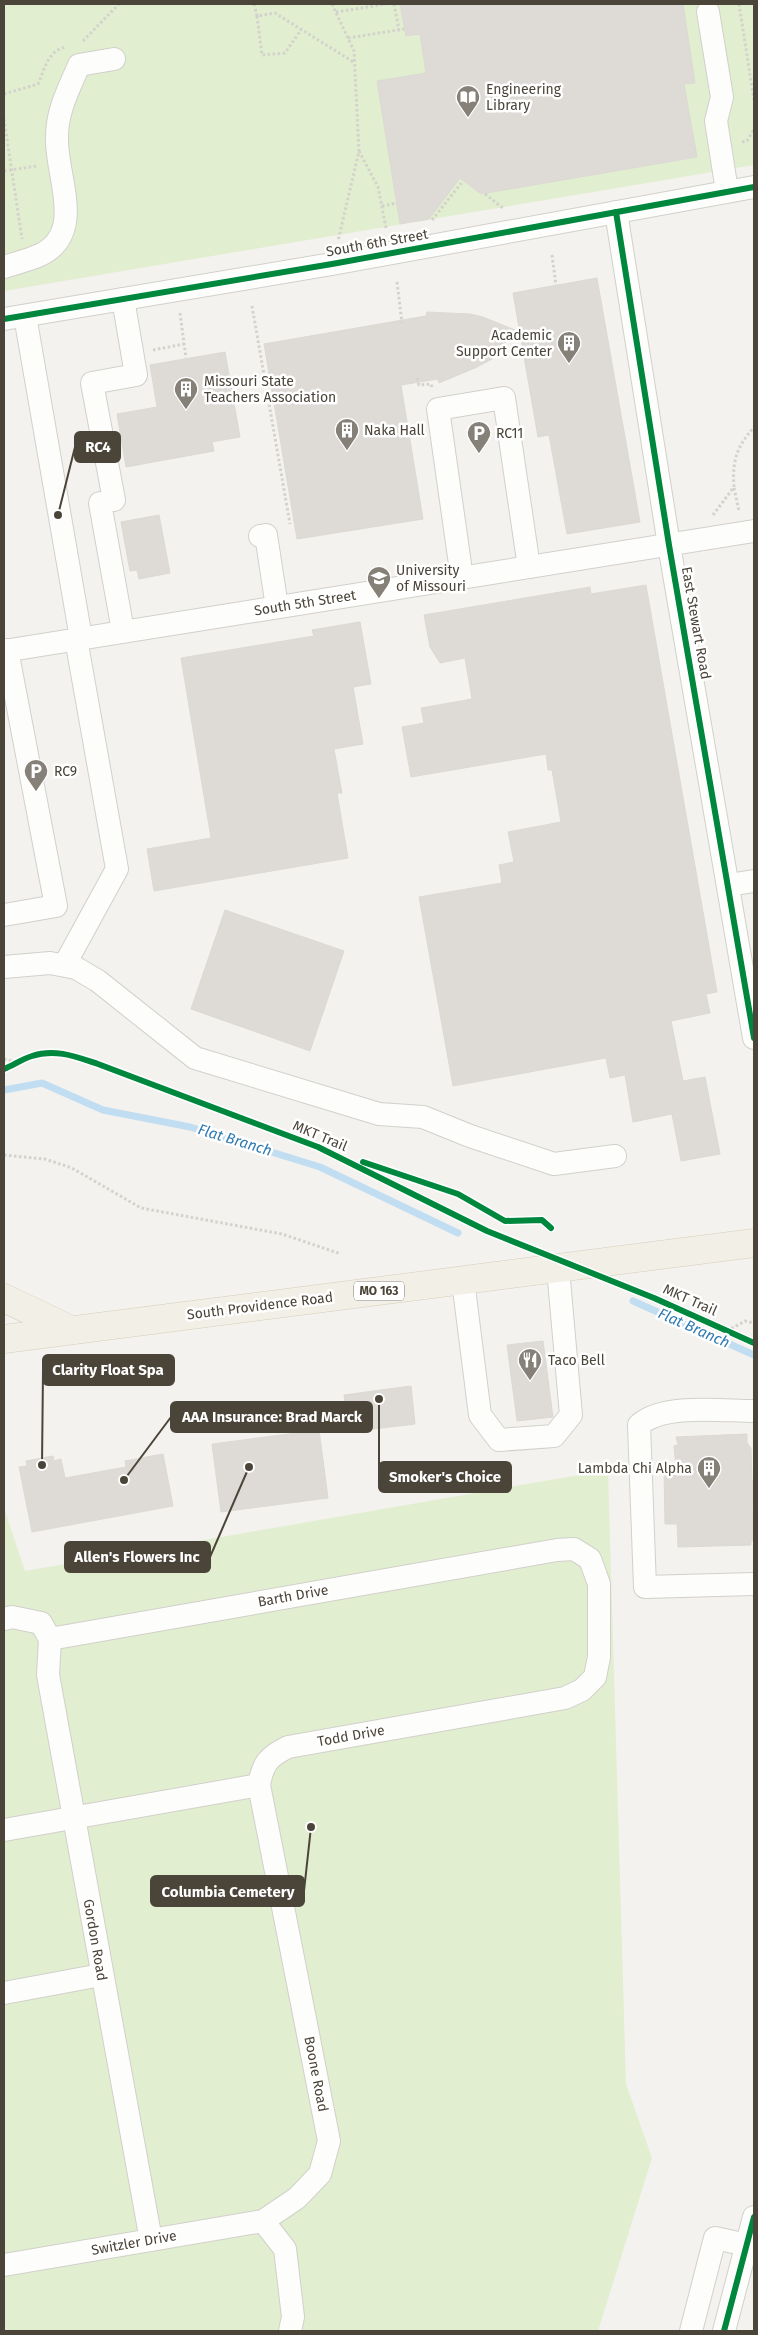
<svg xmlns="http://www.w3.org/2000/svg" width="758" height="2335" viewBox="0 0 758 2335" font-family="'Fira Sans',sans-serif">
  <rect width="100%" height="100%" fill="#f4f2ee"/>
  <g fill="#e1eecf">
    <polygon points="4,4 754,4 754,165 4,291"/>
    <polygon points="608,1470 626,2084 652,2158 598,2331 4,2331 4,1508 25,1571"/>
  </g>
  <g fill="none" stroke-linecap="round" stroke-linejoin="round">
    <g stroke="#c0ddf1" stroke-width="7">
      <polyline points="4,1090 42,1083 103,1110 190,1127 320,1167 458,1233"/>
      <polyline points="633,1301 754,1355"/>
    </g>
  </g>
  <g fill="#dedbd6" stroke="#dcd9d4">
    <polygon points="400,4 683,4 695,83 684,84 697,157 481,194 460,178 429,219 400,224 377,81 426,73 420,34 406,36"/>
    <polygon points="597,278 640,522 567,534 549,435 538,437 513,293"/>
    <polygon points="427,312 470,314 483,317 515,330 492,359 477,367 439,383 438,379 401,385 423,519 297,539 264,344 426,316"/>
    <polygon points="225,352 240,437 212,442 214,451 126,467 117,414 157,407 150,365"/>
    <polygon points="159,515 170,573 139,579 137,570 130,571 121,522"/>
    <polygon points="646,585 717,992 706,994 710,1013 671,1021 683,1081 705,1077 720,1154 681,1161 672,1114 633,1122 625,1075 610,1078 606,1058 453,1086 419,897 502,883 499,865 514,862 508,832 561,822 552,770 548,770 546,754 411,777 402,727 424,723 421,708 472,699 465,658 440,663 430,647 424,615 590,587 591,594"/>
    <polygon points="360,622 371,684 353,687 363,744 334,749 342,793 337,793 348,858 154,891 147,849 211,838 181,658 314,636 312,630"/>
    <polygon points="225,910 344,951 310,1051 191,1009"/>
    <polygon points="543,1341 553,1417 517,1421 507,1345"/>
    <polygon points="411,1386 415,1424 349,1432 344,1395"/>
    <polygon points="319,1430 328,1498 221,1512 212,1444"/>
    <polygon points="747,1434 747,1443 751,1448 752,1481 754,1481 754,1507 752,1507 754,1540 751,1541 751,1545 678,1547 677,1524 665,1524 664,1468 676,1468 674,1446 678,1445 676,1437"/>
    <polygon points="163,1454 173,1506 32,1532 19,1467 27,1466 26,1461 53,1456 54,1461 61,1459 65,1478 126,1467 125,1461"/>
  </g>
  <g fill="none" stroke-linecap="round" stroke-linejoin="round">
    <g stroke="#d2d0cb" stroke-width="24">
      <g id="minor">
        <polyline points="708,12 722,97 716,121 727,191"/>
        <polyline points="616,212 669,545 754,1038"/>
        <path d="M4,267C16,263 29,260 40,255C87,233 55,174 57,137C57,110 69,89 79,65L114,59"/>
        <polyline points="25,316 81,638"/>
        <polyline points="4,319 332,264 754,187"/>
        <polyline points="114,500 92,383 136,375 123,299"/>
        <polyline points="100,503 123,631"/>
        <polyline points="260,536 266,535 277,607"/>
        <polyline points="462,578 438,409 504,398 529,567"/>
        <polyline points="4,651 754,531"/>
        <polyline points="729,885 754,881"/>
        <polyline points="4,915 56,906 7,650"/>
        <polyline points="65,964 117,869 76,639"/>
        <polyline points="4,967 50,963 76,968 98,981 195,1058 379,1114 423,1117 470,1136 554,1164 615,1156"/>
        <polyline points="463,1281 480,1415 499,1440 554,1436 571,1415 558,1269"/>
        <path d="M754,1411C722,1411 664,1403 639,1425L645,1587L754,1584"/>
        <path d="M4,1619L12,1617L41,1623L50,1639L557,1550L574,1549L590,1559L599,1584V1657L595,1677L582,1690L565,1698L288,1747C268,1757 263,1763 259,1785L329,2141L320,2174L297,2198L263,2221L4,2265"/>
        <polyline points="50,1639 48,1675 151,2240"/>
        <polyline points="4,1830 259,1785"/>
        <polyline points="4,1993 101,1975"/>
        <polyline points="263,2221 285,2249 293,2317 290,2331"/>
        <polyline points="691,2331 715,2238 747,2245"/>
        <polyline points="724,2331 754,2217"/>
      </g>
    </g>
    <g stroke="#d6cebb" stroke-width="29">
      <g id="major">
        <polyline points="4,1298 71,1330"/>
        <polyline points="4,1339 754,1243"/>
      </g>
    </g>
    <g stroke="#d3d2cc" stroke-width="3" stroke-dasharray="2.5 2.5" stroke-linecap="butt">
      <polyline points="254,4 257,16 275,13 355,63"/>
      <polyline points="332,4 354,51 359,151 338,241"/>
      <polyline points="394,4 399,30"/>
      <polyline points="739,4 754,100"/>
      <polyline points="336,12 387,4"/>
      <polyline points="257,16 262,55 285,53 301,30"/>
      <polyline points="348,38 404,29"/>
      <polyline points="83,41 119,4"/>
      <path d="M4,94L38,84C45,69 47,51 66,47"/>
      <polyline points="4,119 22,239"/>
      <polyline points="742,142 747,141 754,129"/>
      <polyline points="359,151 378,187 386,228"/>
      <polyline points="4,171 37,166"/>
      <polyline points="485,194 504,209"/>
      <polyline points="382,206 397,203"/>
      <polyline points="432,220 463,181"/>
      <polyline points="552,255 556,285"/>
      <polyline points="397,282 402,323"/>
      <polyline points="252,306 290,524"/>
      <polyline points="180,313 186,358"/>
      <polyline points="153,350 184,344"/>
      <polyline points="417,378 419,385 431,384 432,387"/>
      <polyline points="734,488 739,511"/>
      <path d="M713,515L734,487C732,460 737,447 754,427"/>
      <polyline points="4,1059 19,1063"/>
      <polyline points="4,1155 45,1159 72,1168 141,1208 282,1234 341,1254"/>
      <polyline points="727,1331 745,1321 754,1323"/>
    </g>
    <use href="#minor" stroke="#fdfdfc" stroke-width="22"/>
    <use href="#major" stroke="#f2efe6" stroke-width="28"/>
    <g stroke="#fff" stroke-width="9">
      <g id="cycleway">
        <polyline points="616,212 669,545 754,1038"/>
        <polyline points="4,319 332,264 754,187"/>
        <path d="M4,1069C14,1065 22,1059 32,1056C55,1048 77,1057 98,1064L318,1147L487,1231L654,1298L754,1343"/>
        <polyline points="363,1162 458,1194 505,1221 542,1220 551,1228"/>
        <polyline points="724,2331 754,2217"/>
      </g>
    </g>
    <use href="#cycleway" stroke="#00873e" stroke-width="6"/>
  </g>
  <defs>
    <g id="library-pin" transform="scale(1.25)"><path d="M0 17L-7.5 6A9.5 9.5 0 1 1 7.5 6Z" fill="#868178" stroke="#fff"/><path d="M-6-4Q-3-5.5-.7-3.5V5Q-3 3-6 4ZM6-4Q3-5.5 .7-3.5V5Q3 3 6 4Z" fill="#fff"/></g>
    <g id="building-pin" transform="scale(1.25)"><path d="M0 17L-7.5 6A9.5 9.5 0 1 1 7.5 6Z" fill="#868178" stroke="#fff"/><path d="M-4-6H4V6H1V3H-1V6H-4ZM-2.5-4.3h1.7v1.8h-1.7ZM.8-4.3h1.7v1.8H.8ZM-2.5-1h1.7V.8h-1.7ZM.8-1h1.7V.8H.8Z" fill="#fff"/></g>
    <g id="parking-pin" transform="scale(1.25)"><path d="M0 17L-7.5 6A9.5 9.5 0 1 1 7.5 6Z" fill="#868178" stroke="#fff"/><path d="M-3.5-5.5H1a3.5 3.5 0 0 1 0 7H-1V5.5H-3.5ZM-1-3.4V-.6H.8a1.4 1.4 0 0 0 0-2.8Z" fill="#fff"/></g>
    <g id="university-pin" transform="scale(1.25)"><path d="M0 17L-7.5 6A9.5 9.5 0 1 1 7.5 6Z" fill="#868178" stroke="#fff"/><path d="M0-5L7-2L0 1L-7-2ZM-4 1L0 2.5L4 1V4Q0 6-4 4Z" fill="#fff"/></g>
    <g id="restaurant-pin" transform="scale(1.25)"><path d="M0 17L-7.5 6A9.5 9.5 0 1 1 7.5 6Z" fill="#868178" stroke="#fff"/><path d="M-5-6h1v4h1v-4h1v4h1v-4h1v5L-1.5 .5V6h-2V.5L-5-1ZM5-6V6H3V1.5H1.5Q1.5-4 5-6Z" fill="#fff"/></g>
  </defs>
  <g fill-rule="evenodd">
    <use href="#library-pin" x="468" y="97"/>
    <use href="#building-pin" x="569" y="343"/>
    <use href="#building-pin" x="186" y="389"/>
    <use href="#building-pin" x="347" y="430"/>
    <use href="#parking-pin" x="479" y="433"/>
    <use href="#university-pin" x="379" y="578"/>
    <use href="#parking-pin" x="36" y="771"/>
    <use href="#restaurant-pin" x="530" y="1360"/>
    <use href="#building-pin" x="709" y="1468"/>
  </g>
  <g text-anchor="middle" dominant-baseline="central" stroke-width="5" stroke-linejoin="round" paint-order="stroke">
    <rect fill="#fff" stroke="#817c74" stroke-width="1" x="354" y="1281.5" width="50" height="19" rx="4"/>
    <g font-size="12" font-weight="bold" fill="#4b4439">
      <text x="379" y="1291">MO 163</text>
    </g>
    <g font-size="14" fill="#4b4439" stroke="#fff" text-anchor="start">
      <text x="486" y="89">Engineering<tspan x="486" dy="16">Library</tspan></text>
      <text x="552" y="335" text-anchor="end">Academic<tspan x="552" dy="16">Support Center</tspan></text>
      <text x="204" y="381">Missouri State<tspan x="204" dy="16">Teachers Association</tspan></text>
      <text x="364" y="430">Naka Hall</text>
      <text x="496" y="433">RC11</text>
      <text x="396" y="570">University<tspan x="396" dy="16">of Missouri</tspan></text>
      <text x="54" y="771">RC9</text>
      <text x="548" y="1360">Taco Bell</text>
      <text x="692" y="1468" text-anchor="end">Lambda Chi Alpha</text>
    </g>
    <g font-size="14" fill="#4b4439" stroke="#fff">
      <text transform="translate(377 243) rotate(-10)">South 6th Street</text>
      <text transform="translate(305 603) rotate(-9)">South 5th Street</text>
      <text transform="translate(696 623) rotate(80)">East Stewart Road</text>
      <text transform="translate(320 1136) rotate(23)">MKT Trail</text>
      <text transform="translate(690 1300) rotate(24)">MKT Trail</text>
      <text transform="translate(260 1306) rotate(-7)">South Providence Road</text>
      <text transform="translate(293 1596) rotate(-10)">Barth Drive</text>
      <text transform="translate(351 1736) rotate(-10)">Todd Drive</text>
      <text transform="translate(95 1940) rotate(80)">Gordon Road</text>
      <text transform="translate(316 2074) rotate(79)">Boone Road</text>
      <text transform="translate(134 2243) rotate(-10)">Switzler Drive</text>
    </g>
    <g font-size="15" font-style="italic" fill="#2e7ab2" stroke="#fff">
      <text transform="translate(235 1140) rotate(17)">Flat Branch</text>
      <text transform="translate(694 1328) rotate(24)">Flat Branch</text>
    </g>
  </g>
  <path fill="none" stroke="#4b4439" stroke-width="2" d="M58 515L75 447M42 1465L43 1370M124 1480L171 1417M379 1399L379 1477M249 1467L210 1557M311 1827L304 1891"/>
  <g fill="#4b4439" stroke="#fff" stroke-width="2">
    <circle cx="58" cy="515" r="5"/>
    <circle cx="42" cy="1465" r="5"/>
    <circle cx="124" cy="1480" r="5"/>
    <circle cx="379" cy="1399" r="5"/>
    <circle cx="249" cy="1467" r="5"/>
    <circle cx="311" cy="1827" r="5"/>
  </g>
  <g fill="#4b4439" stroke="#4b4439" stroke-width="2">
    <rect x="75" y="432" width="45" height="30" rx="5"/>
    <rect x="43" y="1355" width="131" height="30" rx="5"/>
    <rect x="171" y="1402" width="201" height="30" rx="5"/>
    <rect x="379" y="1462" width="132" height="30" rx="5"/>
    <rect x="65" y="1542" width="145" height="30" rx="5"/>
    <rect x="151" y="1876" width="153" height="30" rx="5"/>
  </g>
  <g font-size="15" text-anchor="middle" font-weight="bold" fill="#fff">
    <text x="98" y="452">RC4</text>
    <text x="108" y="1375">Clarity Float Spa</text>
    <text x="272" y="1422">AAA Insurance: Brad Marck</text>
    <text x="445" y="1482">Smoker's Choice</text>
    <text x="137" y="1562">Allen's Flowers Inc</text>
    <text x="228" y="1897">Columbia Cemetery</text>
  </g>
  <rect width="758" height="2335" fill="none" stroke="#4b4439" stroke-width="10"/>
</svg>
